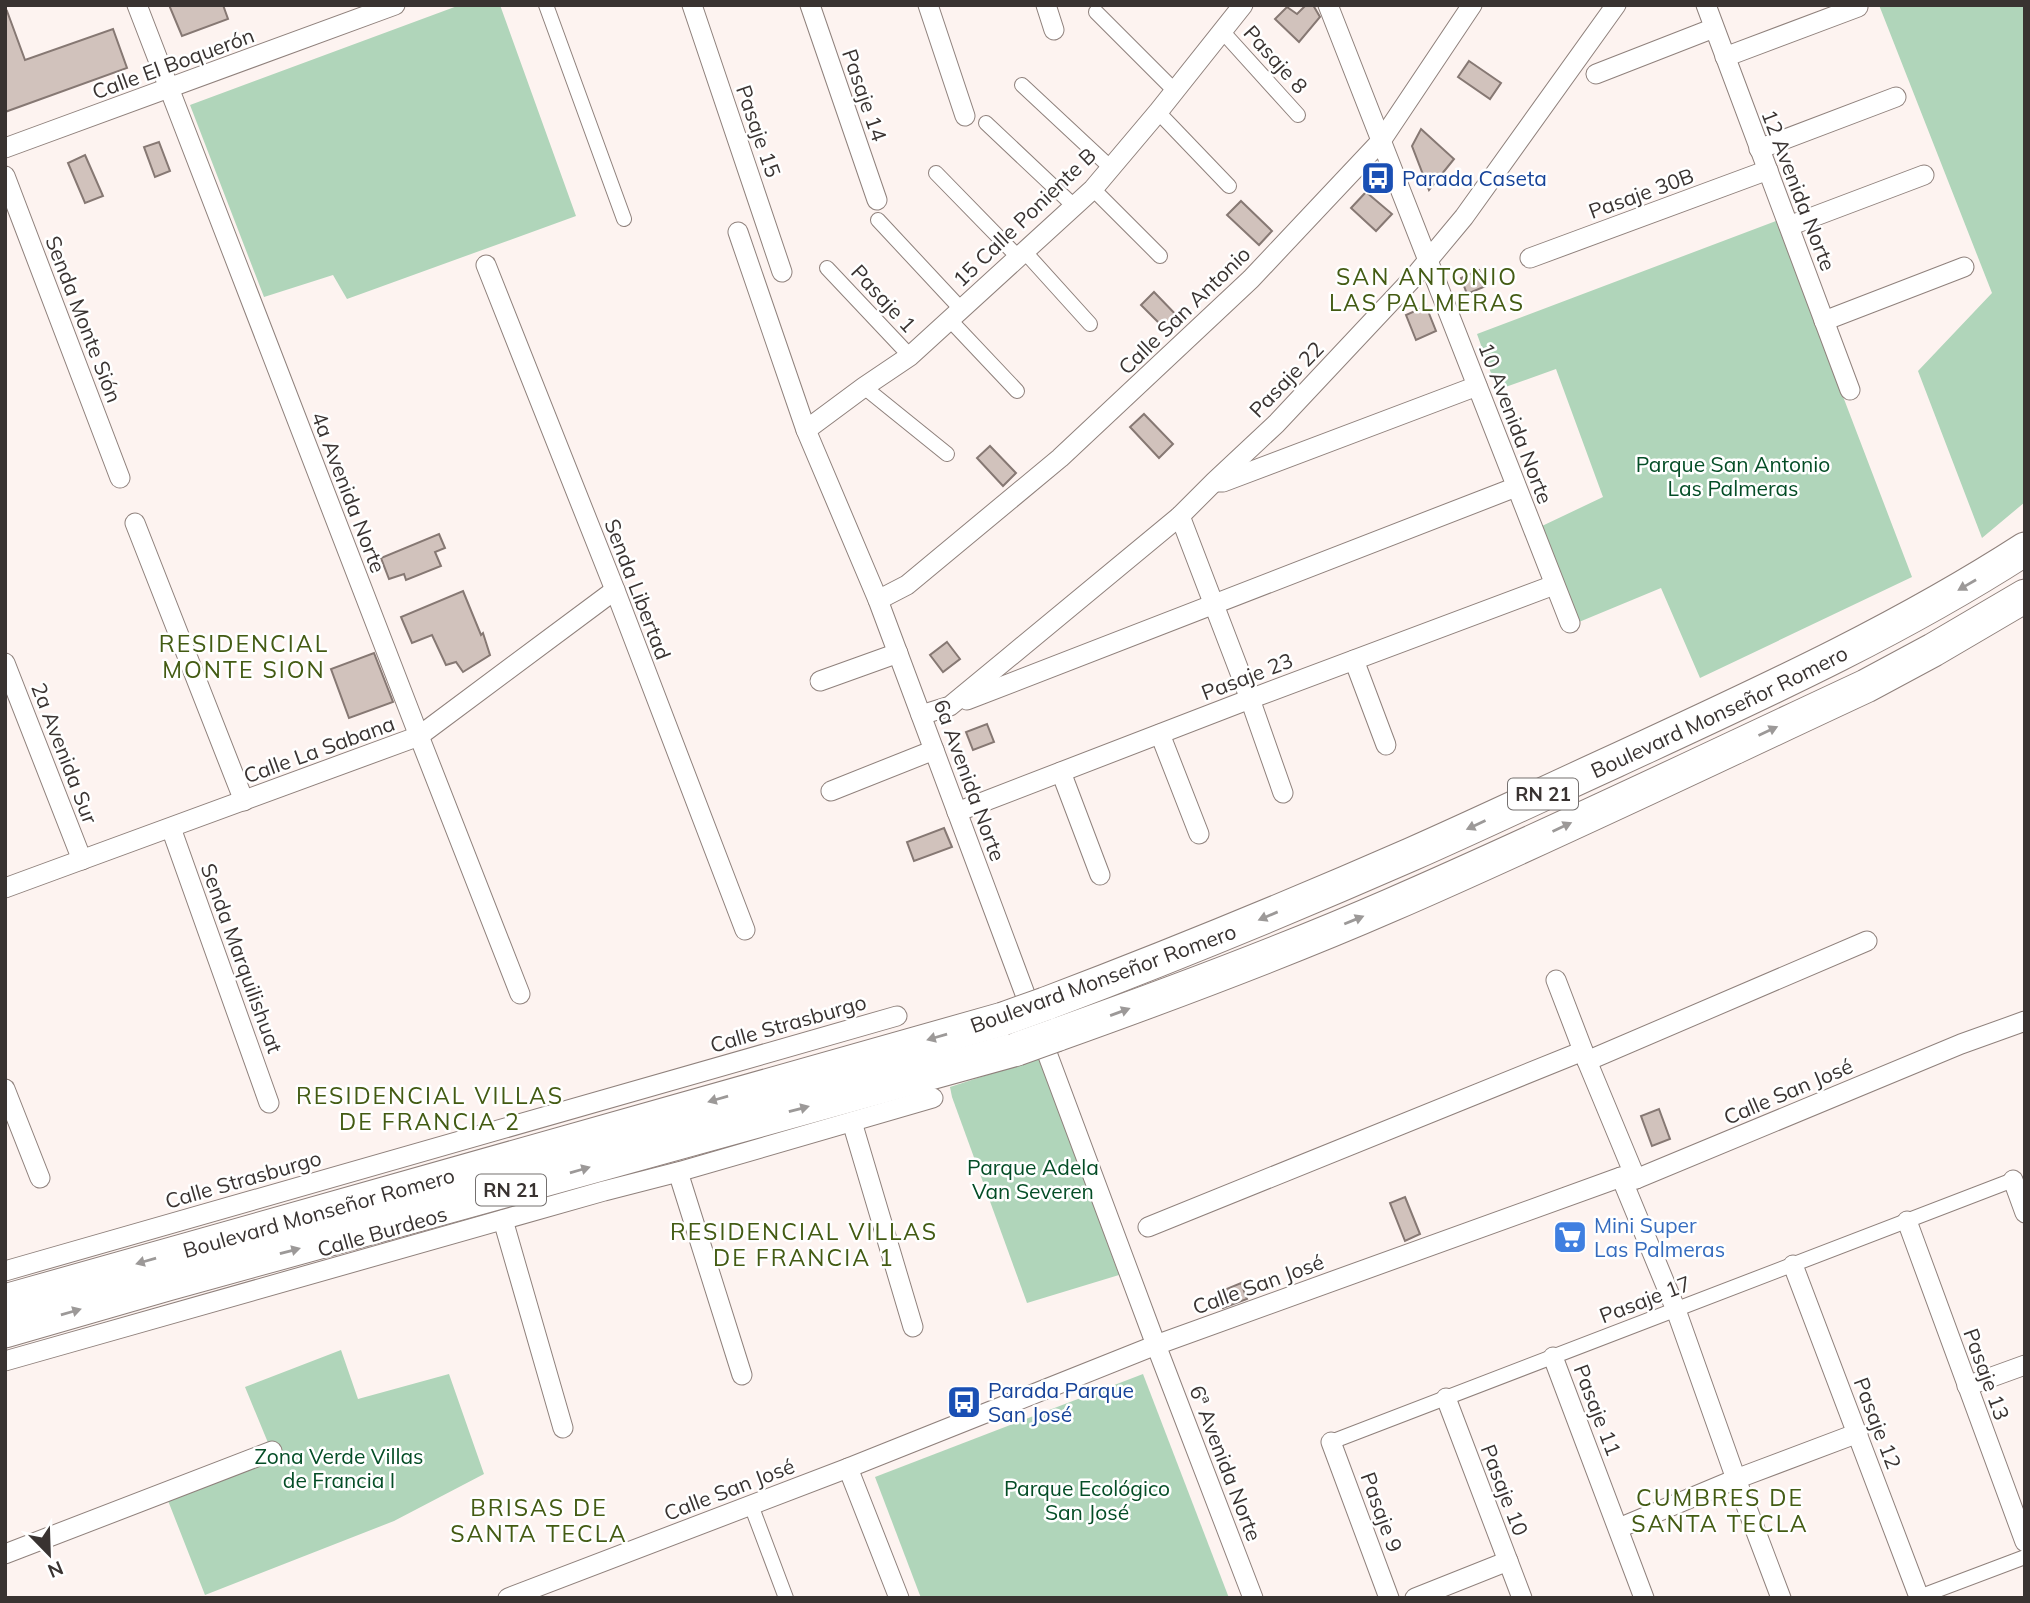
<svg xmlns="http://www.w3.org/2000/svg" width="2030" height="1603" viewBox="0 0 2030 1603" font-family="Mulish,sans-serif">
  <rect width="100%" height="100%" fill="#fdf3f0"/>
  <g fill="#b0d5ba">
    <polygon points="460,5 500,5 576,216 347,299 333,275 264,297 190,105"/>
    <polygon points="1879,5 2025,5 2025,502 1982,538 1918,371 1992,293"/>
    <polygon points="1776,221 1912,577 1700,678 1661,588 1579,622 1542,526 1603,497 1556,369 1497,390 1477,334"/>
    <polygon points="1040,1058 1119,1275 1027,1303 952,1097 950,1087"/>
    <polygon points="341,1350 358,1399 449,1374 484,1474 394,1521 205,1595 165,1493 271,1450 245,1387"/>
    <polygon points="1143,1374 1229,1598 921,1598 875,1477"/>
  </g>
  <g fill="#d1c2bc" stroke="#867873" stroke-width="2">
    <polygon points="169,5 223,5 228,19 182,36"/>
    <polygon points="1306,5 1313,5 1320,17 1299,42 1275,19 1287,7 1297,14"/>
    <polygon points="7,11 25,60 113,29 127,68 5,112 5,12"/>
    <polygon points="1469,61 1501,83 1490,99 1458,77"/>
    <polygon points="1421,129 1454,159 1429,190 1412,146"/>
    <polygon points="159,142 170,171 155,177 144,147"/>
    <polygon points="85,155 103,196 85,203 68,163"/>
    <polygon points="1366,192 1392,214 1376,231 1351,208"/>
    <polygon points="1241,201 1272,231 1259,245 1227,215"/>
    <polygon points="1479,270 1486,286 1467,294 1461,278"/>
    <polygon points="1154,292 1182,321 1169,333 1141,305"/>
    <polygon points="1426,306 1436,331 1416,340 1406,315"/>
    <polygon points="1144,414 1173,444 1159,458 1130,427"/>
    <polygon points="990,446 1016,473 1003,486 977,458"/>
    <polygon points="439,534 445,548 435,552 441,566 406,580 404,574 389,579 381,558"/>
    <polygon points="463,591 481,635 483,633 490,655 463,672 456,662 446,665 432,635 412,643 401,617"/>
    <polygon points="947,642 960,659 943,672 930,655"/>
    <polygon points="374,653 393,702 349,718 331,669"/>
    <polygon points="987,724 994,742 973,750 966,732"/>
    <polygon points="944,828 952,847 914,861 907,842"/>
    <polygon points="1659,1109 1670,1139 1652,1146 1641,1116"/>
    <polygon points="1405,1197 1420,1234 1405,1241 1390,1203"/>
    <polygon points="1575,1225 1582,1241 1564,1248 1558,1232"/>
    <polygon points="1241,1283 1247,1299 1223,1308 1217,1293"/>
  </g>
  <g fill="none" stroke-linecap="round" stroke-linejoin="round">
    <g stroke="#8f817c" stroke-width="16">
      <g id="pedestrian">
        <polyline points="546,5 624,219"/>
        <polyline points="1096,12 1175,91"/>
        <polyline points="1222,31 1298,115"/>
        <polyline points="1022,85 1111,168"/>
        <polyline points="1158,112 1229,186"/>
        <polyline points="986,123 1074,206"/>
        <polyline points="936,173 1018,257"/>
        <polyline points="1093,189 1160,256"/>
        <polyline points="878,220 961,309"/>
        <polyline points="1024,251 1090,324"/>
        <polyline points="827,268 910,356"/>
        <polyline points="949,319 1017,391"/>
        <polyline points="864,387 947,454"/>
        <polyline points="1331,1442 2013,1180"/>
        <polyline points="751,1505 786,1598"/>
        <polyline points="1919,1597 2025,1557"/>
      </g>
    </g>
    <g stroke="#8f817c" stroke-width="21">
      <g id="minor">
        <polyline points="137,5 419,736 520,994"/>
        <polyline points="692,5 782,272"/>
        <polyline points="810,5 877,200"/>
        <polyline points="928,5 965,116"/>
        <polyline points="1046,5 1054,30"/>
        <polyline points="1328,5 1570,623"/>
        <polyline points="1706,5 1850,390"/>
        <polyline points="1725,57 1858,7"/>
        <polyline points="1596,74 1714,28"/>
        <polyline points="5,148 395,5"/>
        <polyline points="1759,149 1896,97"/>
        <polyline points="5,176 120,478"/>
        <polyline points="1789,226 1924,175"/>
        <polyline points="738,232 806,430 878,600 1156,1345 1253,1598"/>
        <polyline points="1530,258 1768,170"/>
        <polyline points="486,265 615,590 745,930"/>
        <polyline points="1824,321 1964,267"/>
        <polyline points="806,430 864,387 910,356 1093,189 1158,112 1243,5"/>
        <polyline points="1216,482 1223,482 1477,386"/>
        <polyline points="1180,516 1250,699 1283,793"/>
        <polyline points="135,523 244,801"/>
        <polyline points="878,600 907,585 1060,458 1251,279 1381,141 1472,5"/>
        <polyline points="1354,660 1386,745"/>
        <polyline points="5,663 82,860"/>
        <polyline points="820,681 898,653"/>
        <polyline points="967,700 1516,487"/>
        <polyline points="921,715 950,706 1007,659 1180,516 1214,482 1276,424 1414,277 1464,217 1616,5"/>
        <polyline points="1160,734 1199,834"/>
        <polyline points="1061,772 1100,875"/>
        <polyline points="831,791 934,750"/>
        <polyline points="957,812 1250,699 1554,585"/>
        <polyline points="171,828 269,1103"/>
        <polyline points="5,888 419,736 615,590"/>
        <polyline points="1556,980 1587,1061 1636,1179"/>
        <polyline points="1587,1061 1867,941"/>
        <polyline points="5,1089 40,1178"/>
        <polyline points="852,1122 913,1327"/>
        <polyline points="678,1172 742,1375"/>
        <polyline points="1621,1177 1676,1310 1736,1479 1781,1598"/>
        <polyline points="2013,1180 2025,1213"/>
        <polyline points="503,1220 563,1428"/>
        <polyline points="1907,1221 2025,1542"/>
        <polyline points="1148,1227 1583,1051"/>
        <polyline points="1793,1265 1919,1597"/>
        <polyline points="5,1271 897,1016"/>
        <polyline points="1553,1357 1644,1598"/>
        <polyline points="5,1361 604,1191 678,1172 933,1098"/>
        <polyline points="1967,1386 2025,1365"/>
        <polyline points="1446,1398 1522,1598"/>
        <polyline points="1331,1442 1389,1598"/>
        <polyline points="848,1468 899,1598"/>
        <polyline points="1619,1528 1736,1479 1858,1433"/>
        <polyline points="5,1554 272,1451"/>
        <polyline points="508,1598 848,1468 1156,1345 1621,1177 1636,1179 1961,1044 2025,1021"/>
        <polyline points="1415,1598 1508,1561"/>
      </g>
    </g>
    <g stroke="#8f817c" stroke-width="35">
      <g id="trunk">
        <path id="s1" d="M1045,1004C1169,957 1291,907 1412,854C1480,824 1547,792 1615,761C1755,696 1895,633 2025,549"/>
        <path d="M1056,1035C1168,995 1281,953 1391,905C1550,836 1707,760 1866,686L1933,650L2025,596"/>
        <path id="s2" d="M5,1301L1003,1019"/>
        <polyline points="5,1331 168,1284 1017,1049"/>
      </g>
    </g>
    <use href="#pedestrian" stroke="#fff" stroke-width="14"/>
    <use href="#minor" stroke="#fff" stroke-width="19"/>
    <use href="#trunk" stroke="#fff" stroke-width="33"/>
    <g stroke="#8f817c" stroke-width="35" stroke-linecap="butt">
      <g id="trunk-bridge">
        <polyline points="1003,1019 1045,1004"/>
        <polyline points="1017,1049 1056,1035"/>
      </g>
    </g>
    <use href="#trunk-bridge" stroke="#fff" stroke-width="33"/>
  </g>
  <defs><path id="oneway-solid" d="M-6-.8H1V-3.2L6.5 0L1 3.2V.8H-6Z" transform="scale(1.75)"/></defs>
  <g fill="#9c9998">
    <use href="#oneway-solid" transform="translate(1967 585) rotate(150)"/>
    <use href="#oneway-solid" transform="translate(1768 731) rotate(-25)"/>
    <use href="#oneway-solid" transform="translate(1476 825) rotate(155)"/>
    <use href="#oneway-solid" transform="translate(1562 827) rotate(-25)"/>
    <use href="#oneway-solid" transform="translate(1268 916) rotate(157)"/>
    <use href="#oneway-solid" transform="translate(1354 920) rotate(-22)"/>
    <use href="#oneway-solid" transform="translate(1120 1012) rotate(-20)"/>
    <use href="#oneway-solid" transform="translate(937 1037) rotate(164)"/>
    <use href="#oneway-solid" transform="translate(718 1099) rotate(164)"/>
    <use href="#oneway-solid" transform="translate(799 1109) rotate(-15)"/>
    <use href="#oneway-solid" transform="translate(580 1170) rotate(-16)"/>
    <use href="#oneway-solid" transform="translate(290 1251) rotate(-15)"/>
    <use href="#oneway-solid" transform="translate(146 1261) rotate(164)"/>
    <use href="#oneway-solid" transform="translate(71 1312) rotate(-16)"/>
  </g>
  <defs>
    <g id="bus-square" transform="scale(1.75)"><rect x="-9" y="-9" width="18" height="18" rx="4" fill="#1a4fb4" stroke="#fff"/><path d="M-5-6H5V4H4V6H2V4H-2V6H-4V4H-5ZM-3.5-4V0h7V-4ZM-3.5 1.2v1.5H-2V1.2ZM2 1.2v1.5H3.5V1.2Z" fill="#fff"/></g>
    <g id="supermarket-square" transform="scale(1.75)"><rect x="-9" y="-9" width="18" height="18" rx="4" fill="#3f7fe0" stroke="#fff"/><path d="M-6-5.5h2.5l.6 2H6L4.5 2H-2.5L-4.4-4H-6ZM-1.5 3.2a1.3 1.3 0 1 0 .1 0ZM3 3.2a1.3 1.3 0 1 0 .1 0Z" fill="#fff"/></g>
  </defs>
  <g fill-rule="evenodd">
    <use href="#bus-square" x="1378" y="178"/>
    <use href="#supermarket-square" x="1570" y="1237"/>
    <use href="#bus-square" x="964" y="1402"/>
  </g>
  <g text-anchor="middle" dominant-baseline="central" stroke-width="5" stroke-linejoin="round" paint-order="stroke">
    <g fill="#fff" stroke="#74706f" stroke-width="2">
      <rect x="1508" y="778.5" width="70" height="31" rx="5"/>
      <rect x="476" y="1174.5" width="70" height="31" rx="5"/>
    </g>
    <g font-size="19" font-weight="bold" fill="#393331">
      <text x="1543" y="794">RN 21</text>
      <text x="511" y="1190">RN 21</text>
    </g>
    <g font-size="21" fill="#393331" stroke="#fff">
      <text transform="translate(1276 59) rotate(48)">Pasaje 8</text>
      <text transform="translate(173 63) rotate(-20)">Calle El Boquerón</text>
      <text transform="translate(865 95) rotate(71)">Pasaje 14</text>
      <text transform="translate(759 131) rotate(71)">Pasaje 15</text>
      <text transform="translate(1799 190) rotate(69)">12 Avenida Norte</text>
      <text transform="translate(1641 193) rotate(-20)">Pasaje 30B</text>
      <text transform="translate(1024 217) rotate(-44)">15 Calle Poniente B</text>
      <text transform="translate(884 298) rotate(47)">Pasaje 1</text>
      <text transform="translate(1184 310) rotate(-44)">Calle San Antonio</text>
      <text transform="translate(84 319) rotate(69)">Senda Monte Sión</text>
      <text transform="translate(1286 379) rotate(-46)">Pasaje 22</text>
      <text transform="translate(1516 423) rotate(69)">10 Avenida Norte</text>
      <text transform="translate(349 492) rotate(69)">4a Avenida Norte</text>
      <text transform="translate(638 589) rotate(69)">Senda Libertad</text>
      <text transform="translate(1247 676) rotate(-21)">Pasaje 23</text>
      <text stroke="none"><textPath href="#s1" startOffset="735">Boulevard Monseñor Romero</textPath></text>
      <text transform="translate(319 749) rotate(-20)">Calle La Sabana</text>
      <text transform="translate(65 753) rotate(69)">2a Avenida Sur</text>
      <text transform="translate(970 780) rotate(70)">6a Avenida Norte</text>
      <text transform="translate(242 958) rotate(70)">Senda Marquilishuat</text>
      <text transform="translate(1103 978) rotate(-20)">Boulevard Monseñor Romero</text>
      <text transform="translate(788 1023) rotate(-16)">Calle Strasburgo</text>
      <text transform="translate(1788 1091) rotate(-23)">Calle San José</text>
      <text transform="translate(243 1179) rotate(-16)">Calle Strasburgo</text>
      <text stroke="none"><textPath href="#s2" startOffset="326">Boulevard Monseñor Romero</textPath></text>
      <text transform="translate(382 1231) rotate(-16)">Calle Burdeos</text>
      <text transform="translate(1258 1284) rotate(-20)">Calle San José</text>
      <text transform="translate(1645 1299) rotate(-21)">Pasaje 17</text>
      <text transform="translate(1987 1374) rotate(70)">Pasaje 13</text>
      <text transform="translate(1598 1410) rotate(69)">Pasaje 11</text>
      <text transform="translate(1878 1423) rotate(69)">Pasaje 12</text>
      <text transform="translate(1226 1463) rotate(69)">6ª Avenida Norte</text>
      <text transform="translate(729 1489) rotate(-21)">Calle San José</text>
      <text transform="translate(1505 1490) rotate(69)">Pasaje 10</text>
      <text transform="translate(1382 1512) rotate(70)">Pasaje 9</text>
    </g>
    <g font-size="21" fill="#164399" stroke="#fff" text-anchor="start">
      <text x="1402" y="178">Parada Caseta</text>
      <text x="988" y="1390">Parada Parque<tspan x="988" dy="24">San José</tspan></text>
    </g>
    <g font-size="21" fill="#044d26" stroke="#fff">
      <text x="1733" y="464">Parque San Antonio<tspan x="1733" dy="24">Las Palmeras</tspan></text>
      <text x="1033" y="1167">Parque Adela<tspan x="1033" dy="24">Van Severen</tspan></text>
      <text x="339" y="1456">Zona Verde Villas<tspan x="339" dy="24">de Francia I</tspan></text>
      <text x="1087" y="1488">Parque Ecológico<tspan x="1087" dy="24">San José</tspan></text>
    </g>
    <g font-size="21" fill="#366cbe" stroke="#fff" text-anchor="start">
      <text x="1594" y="1225">Mini Super<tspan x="1594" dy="24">Las Palmeras</tspan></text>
    </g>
    <g font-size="23" letter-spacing="2" fill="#435b13" stroke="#fff">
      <text x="1427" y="276">SAN ANTONIO<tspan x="1427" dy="26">LAS PALMERAS</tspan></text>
      <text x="244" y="643">RESIDENCIAL<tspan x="244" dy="26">MONTE SION</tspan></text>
      <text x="430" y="1095">RESIDENCIAL VILLAS<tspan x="430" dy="26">DE FRANCIA 2</tspan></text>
      <text x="804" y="1231">RESIDENCIAL VILLAS<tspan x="804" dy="26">DE FRANCIA 1</tspan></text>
      <text x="1720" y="1497">CUMBRES DE<tspan x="1720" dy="26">SANTA TECLA</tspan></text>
      <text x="539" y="1507">BRISAS DE<tspan x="539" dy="26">SANTA TECLA</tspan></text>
    </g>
  </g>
  <rect width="2030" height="1603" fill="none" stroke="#393331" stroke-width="14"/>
  <g transform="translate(49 1554) rotate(157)" stroke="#ffffff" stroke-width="5" paint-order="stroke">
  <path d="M0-5L12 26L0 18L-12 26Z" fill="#393331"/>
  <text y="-10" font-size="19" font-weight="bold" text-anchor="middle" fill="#393331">N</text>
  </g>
</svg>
